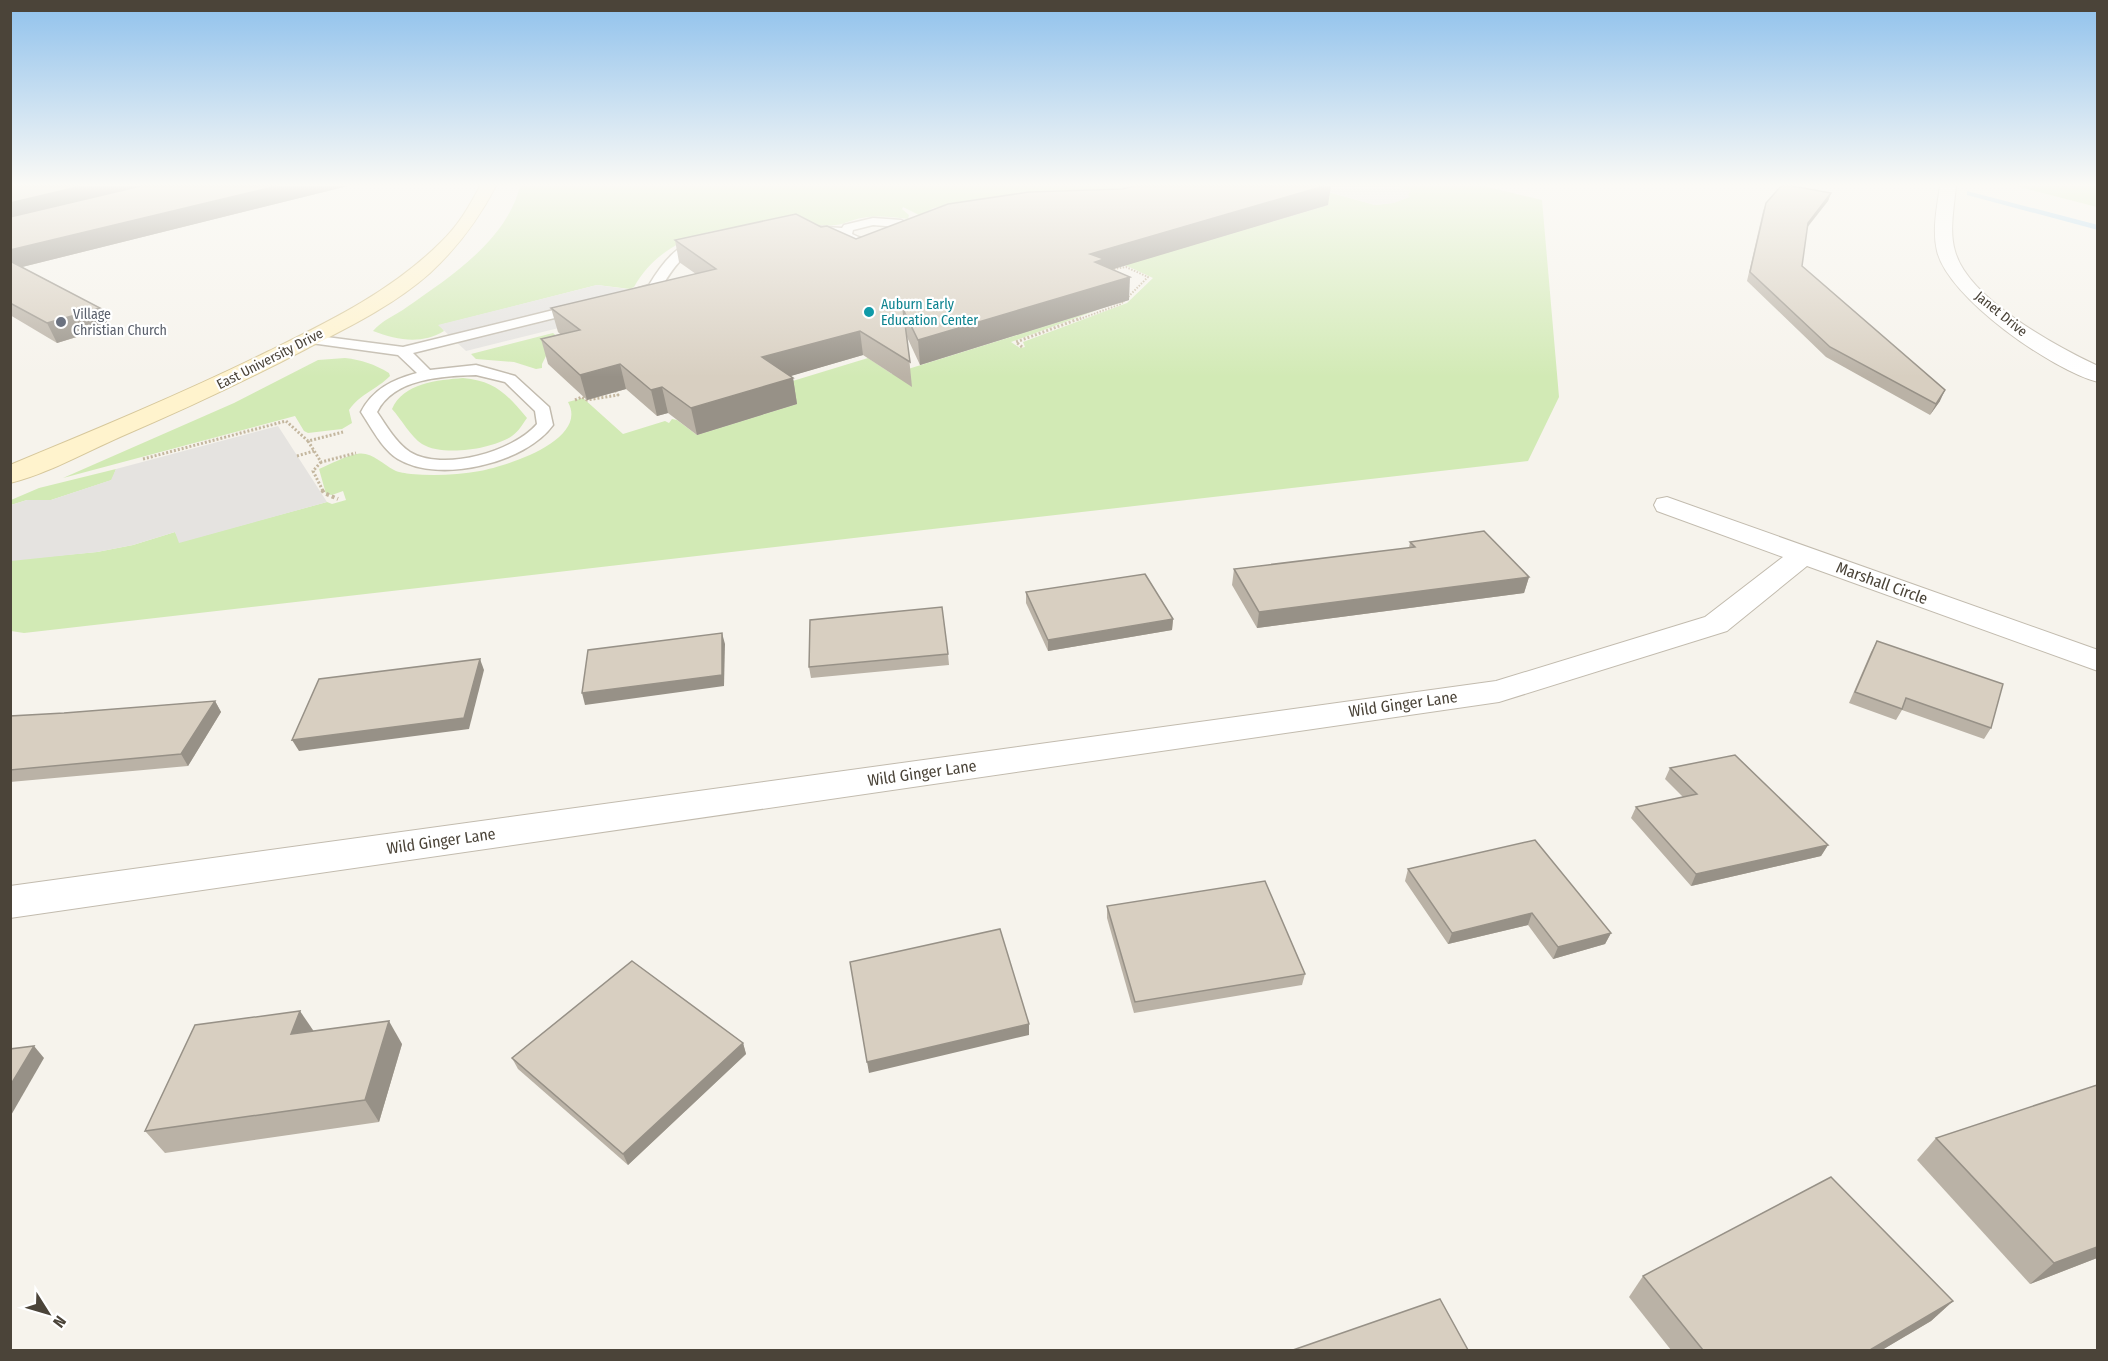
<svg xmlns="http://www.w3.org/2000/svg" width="2108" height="1361" viewBox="0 0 2108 1361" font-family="'Fira Sans Condensed',sans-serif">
  <rect width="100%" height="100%" fill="#f6f3ec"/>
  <g fill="#d2eab5">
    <path d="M520,186H1144L1092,199L1039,196L996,197L933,208L930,210L937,214L921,216L903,207L902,209L909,215L908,219C893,217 877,215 862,218C853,219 845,224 836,225C820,227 802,223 786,224C728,224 665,232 634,287L630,289L597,285L440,325L444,331C421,345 397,340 373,331C381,321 396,315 407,307C450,277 507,240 520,186Z"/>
    <path d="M1306,186L1375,205L1393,203L1409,197L1408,194L1411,191L1394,186H1484L1542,200L1559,397L1528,461L24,633L11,631V560L97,552L133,545L175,532L180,542L327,502L332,504L346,500L343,491L332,495L326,494L319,469C331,464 345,456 357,454C371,451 382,464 394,470C399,473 406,473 411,474C434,476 457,475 480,471C507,466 589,440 568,402L583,398L623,434L665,421L669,423L672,419L677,420L697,435L797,404L773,387L868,358L892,374L1100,309L1011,342L1020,348L1025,347L1023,342L1127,303L1153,278L1125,265L1328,205Z"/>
    <polygon points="2016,186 2097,186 2097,207"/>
    <polygon points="553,333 569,346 546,356 542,364 542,368 536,369 514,362 476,359 471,354"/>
    <path d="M345,358C362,360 374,364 389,373L390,376C376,390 361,393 349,410L352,423L342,429L308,433L304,431L295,416L63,478L234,403L318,360Z"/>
    <path d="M463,378C495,381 507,394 527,418C522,425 519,431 512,436C493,449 443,457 422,444C411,437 401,419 392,409C403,383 438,380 463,378Z"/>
    <polygon points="116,469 112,480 51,500 27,500 11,505 11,500 39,488"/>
  </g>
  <g fill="#e5e3e0">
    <polygon points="1308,186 1394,186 1411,191 1408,195 1410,197 1393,203 1375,205"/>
    <polygon points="597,285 627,289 644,307 466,351 438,325"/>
    <polygon points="278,426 327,502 179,543 175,532 133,545 97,552 11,561 11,505 27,500 51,500 111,480 116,469"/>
  </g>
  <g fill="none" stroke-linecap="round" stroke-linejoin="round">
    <polygon fill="#a9d4f2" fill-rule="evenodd" points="1967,191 2098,225 2098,230 1967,195"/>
    <g stroke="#c2bbae" stroke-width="3">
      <g id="service">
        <path d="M873,218L901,220L914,226L915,233C901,249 870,250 851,243C847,241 843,237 839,235C828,231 812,238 802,230L808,226L842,228L844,225ZM873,225L898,227L904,230C891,242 867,243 852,234L853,230Z"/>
        <path d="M704,236L708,237V243C682,253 673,268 659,291L631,299L626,298L624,295L626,292L649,285C663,262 677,244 704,236Z"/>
        <path d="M582,303L589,307L587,310L413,353L430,370L476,365L515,376L549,407L553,425C526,463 439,484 398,459C382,449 371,427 361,412C373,389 392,380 417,373L398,355L311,343L304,339L311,335L403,347ZM476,375L505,382L535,411L537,424C513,452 443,472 410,452C396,443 386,425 377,412C394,378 443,376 476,375Z"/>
      </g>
    </g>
    <g stroke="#c2bbae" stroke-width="2">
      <g id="minor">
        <path d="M1940,186H1956C1954,208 1949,231 1955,251C1968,299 2056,346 2098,366V382C2052,370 1948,298 1937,251C1932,230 1937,207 1940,186Z"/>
        <polygon points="1667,497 2098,650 2098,671 1807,566 1727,631 1499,702 10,918 10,886 1496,681 1705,617 1783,557 1657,511 1654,505 1657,499"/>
      </g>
    </g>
    <g stroke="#d6c79b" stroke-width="2">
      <path id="secondary" d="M480,186H496C478,220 458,247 430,273C394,305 349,327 306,349C245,381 183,410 120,437C86,452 47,474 10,483V465C97,429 184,393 269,351C330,321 392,291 441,242C458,226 469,207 480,186Z"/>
    </g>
    <polyline stroke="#c4b79f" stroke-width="2" stroke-dasharray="1.5 1.5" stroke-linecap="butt" points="1077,320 1121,304 1148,277 1126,267 1109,270"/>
    <g stroke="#c4b79f" stroke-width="3" stroke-dasharray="2 2" stroke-linecap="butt">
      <polyline points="1022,347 1016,342 1081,318"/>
      <polyline points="575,400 582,397 587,400 618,395 616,392"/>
      <polyline points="308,441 321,462 356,453"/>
      <polyline points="297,456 314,451"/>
      <polyline points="143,459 286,421 308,441 343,432"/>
      <polyline points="321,462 313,471 323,491"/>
    </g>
    <polyline stroke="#c4b79f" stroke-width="4" stroke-dasharray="3 3" stroke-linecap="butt" points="322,490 324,493 338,499"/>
    <use href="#service" fill="#fff" fill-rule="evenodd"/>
    <use href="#minor" fill="#fff" fill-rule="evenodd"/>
    <use href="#secondary" fill="#fff3cd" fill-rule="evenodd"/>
  </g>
  <g fill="#bab2a6">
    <polygon points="10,186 348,186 22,267 100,308 109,327 57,343 10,315"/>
    <polygon points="1831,193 1828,201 1807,228 1802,266 1940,401 1930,415 1826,357 1747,281 1763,211 1766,203"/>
    <polygon points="1328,205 1112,269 1129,300 920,365 907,337 912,387 863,355 790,376 793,378 797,404 697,435 668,413 657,416 626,389 587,400 548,364 541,339 560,334 558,332 551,308 696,274 679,262 675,240 821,227 856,239"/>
    <polygon points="1410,542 1529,577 1524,593 1257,628 1232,585 1234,569 1409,548"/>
    <polygon points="1026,592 1173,619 1172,630 1048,651 1026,603"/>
    <polygon points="1877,641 1991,728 1984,739 1902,710 1896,720 1849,703 1871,652"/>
    <polygon points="948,654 949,665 811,678 809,667"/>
    <polygon points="215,701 221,712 188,766 10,782 10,716 64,713"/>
    <polygon points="1670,768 1828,845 1821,856 1691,886 1631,818 1636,807 1683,797 1665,779"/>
    <polygon points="1408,869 1611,933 1605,944 1553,959 1528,925 1448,944 1405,881"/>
    <polygon points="1107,906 1305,974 1302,985 1134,1013 1107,918"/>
    <polygon points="314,1031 402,1044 379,1122 165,1153 145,1131"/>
    <polygon points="743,1043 746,1054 628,1165 518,1069 512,1058"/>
    <polygon points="1936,1138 2097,1258 2030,1284 1917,1160"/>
    <polygon points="1643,1276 1953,1301 1931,1321 1882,1350 1671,1350 1629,1297"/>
  </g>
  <g fill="#979187">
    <polygon points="81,186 155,186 10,222 10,203"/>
    <polygon points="277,186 348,186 10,270 10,250"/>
    <polygon points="1324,186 1331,186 1328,205 1104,272 1103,282 1090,254"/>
    <polygon points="1831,193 1828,201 1804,231 1808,223"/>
    <polygon points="1130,277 1129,300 920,365 918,340"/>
    <polygon points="100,308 109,327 57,343 47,323"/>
    <polygon points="860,331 863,355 767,383 762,357"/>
    <polygon points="620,364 626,389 587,400 580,375"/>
    <polygon points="793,378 797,404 697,435 691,408"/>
    <polygon points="662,387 668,413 657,416 651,390"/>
    <polygon points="1945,390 1940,401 1930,415 1936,404"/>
    <polygon points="1529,577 1524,593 1257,628 1259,612"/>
    <polygon points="1173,619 1172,630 1048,651 1048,640"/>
    <polygon points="722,633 725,644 724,686 585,705 582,693"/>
    <polygon points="480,659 484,670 469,729 299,751 292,740"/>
    <polygon points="215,701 221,712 188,766 181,754"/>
    <polygon points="1828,845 1821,856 1691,886 1696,874"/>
    <polygon points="1532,913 1528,925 1448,944 1452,933"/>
    <polygon points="1611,933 1605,944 1553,959 1558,947"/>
    <polygon points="300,1011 315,1033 291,1034"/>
    <polygon points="389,1021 402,1044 379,1122 365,1100"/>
    <polygon points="1029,1024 1029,1035 869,1073 867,1062"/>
    <polygon points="743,1043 746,1054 628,1165 623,1154"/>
    <polygon points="34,1046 44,1058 10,1117 10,1086"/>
    <polygon points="2097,1247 2097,1258 2030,1284 2054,1263"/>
    <polygon points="1953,1301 1931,1321 1882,1350 1870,1350"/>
  </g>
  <g fill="#d8cfc1" stroke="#979187" stroke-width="1.5">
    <polygon points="10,186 81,186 10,203"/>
    <polygon points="141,186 277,186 10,250 10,217"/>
    <polygon points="1134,186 1324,186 1090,254 1104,259 1095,262 1130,277 918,340 903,309 910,362 860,331 762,357 793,378 691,408 662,387 651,390 620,364 580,375 541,339 580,330 551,308 716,269 675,240 796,214 821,227 827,226 856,239 948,204 1029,192 1122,189"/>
    <polygon points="1781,186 1792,186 1831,193 1808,223 1802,266 1945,390 1936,404 1830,347 1750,272 1766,203"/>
    <polygon points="10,261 100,308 47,323 10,303"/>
    <polygon points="1484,531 1529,577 1259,612 1234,569 1415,547 1410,542"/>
    <polygon points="1145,574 1173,619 1048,640 1026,592"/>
    <polygon points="942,607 948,654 809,667 810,620"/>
    <polygon points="722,633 722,675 582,693 588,650"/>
    <polygon points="1877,641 2003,684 1991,728 1906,698 1902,709 1855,692"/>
    <polygon points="480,659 464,718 292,740 319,679"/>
    <polygon points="215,701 181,754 10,770 10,716 64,713"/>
    <polygon points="1735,755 1828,845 1696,874 1636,807 1697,794 1670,768"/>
    <polygon points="1535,840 1611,933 1558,947 1532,913 1452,933 1408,869"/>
    <polygon points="1265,881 1305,974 1135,1002 1107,906"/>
    <polygon points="1000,929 1029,1024 867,1062 850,962"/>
    <polygon points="632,961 743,1043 623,1154 512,1058"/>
    <polygon points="300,1011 291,1034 389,1021 365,1100 145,1131 195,1025"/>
    <polygon points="34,1046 10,1086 10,1049"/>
    <polygon points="2097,1085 2097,1247 2054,1263 1936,1138"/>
    <polygon points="1831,1177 1953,1301 1870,1350 1703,1350 1643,1276"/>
    <polygon points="1440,1299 1468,1350 1293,1350"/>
  </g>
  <linearGradient id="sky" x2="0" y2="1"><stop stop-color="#8fc1ec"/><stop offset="0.49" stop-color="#fbfaf6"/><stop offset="1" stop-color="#fbfaf6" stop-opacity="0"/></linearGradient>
  <rect width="2108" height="377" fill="url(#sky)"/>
  <circle fill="#0f9aa8" stroke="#fff" stroke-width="2" cx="869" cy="312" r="6"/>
  <circle fill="#6b7280" stroke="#fff" stroke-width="2" cx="61" cy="322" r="6"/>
  <g text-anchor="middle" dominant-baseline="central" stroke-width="4.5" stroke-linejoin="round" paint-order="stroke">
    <g font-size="14" fill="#0d838f" stroke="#fff" text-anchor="start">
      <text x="881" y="304">Auburn Early<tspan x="881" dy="16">Education Center</tspan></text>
    </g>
    <g font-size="14" fill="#5b616d" stroke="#fff" text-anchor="start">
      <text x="73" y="314">Village<tspan x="73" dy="16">Christian Church</tspan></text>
    </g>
    <g font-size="14" fill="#4b4439" stroke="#fff">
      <text transform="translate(2001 314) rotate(39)">Janet Drive</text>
      <text transform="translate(270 359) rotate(-27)">East University Drive</text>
    </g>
    <g font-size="16" fill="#4b4439" stroke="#fff">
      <text transform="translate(1882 583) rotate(20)">Marshall Circle</text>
      <text transform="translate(1403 704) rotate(-8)">Wild Ginger Lane</text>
      <text transform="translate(922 773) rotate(-8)">Wild Ginger Lane</text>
      <text transform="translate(441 841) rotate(-8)">Wild Ginger Lane</text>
    </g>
  </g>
  <rect width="2108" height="1361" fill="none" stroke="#4b4439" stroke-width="24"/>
  <g transform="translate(48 1313) rotate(127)" stroke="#ffffff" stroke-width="4.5" paint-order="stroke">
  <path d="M0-4.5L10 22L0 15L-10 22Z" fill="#4b4439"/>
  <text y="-9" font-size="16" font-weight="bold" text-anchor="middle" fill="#4b4439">N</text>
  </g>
</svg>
